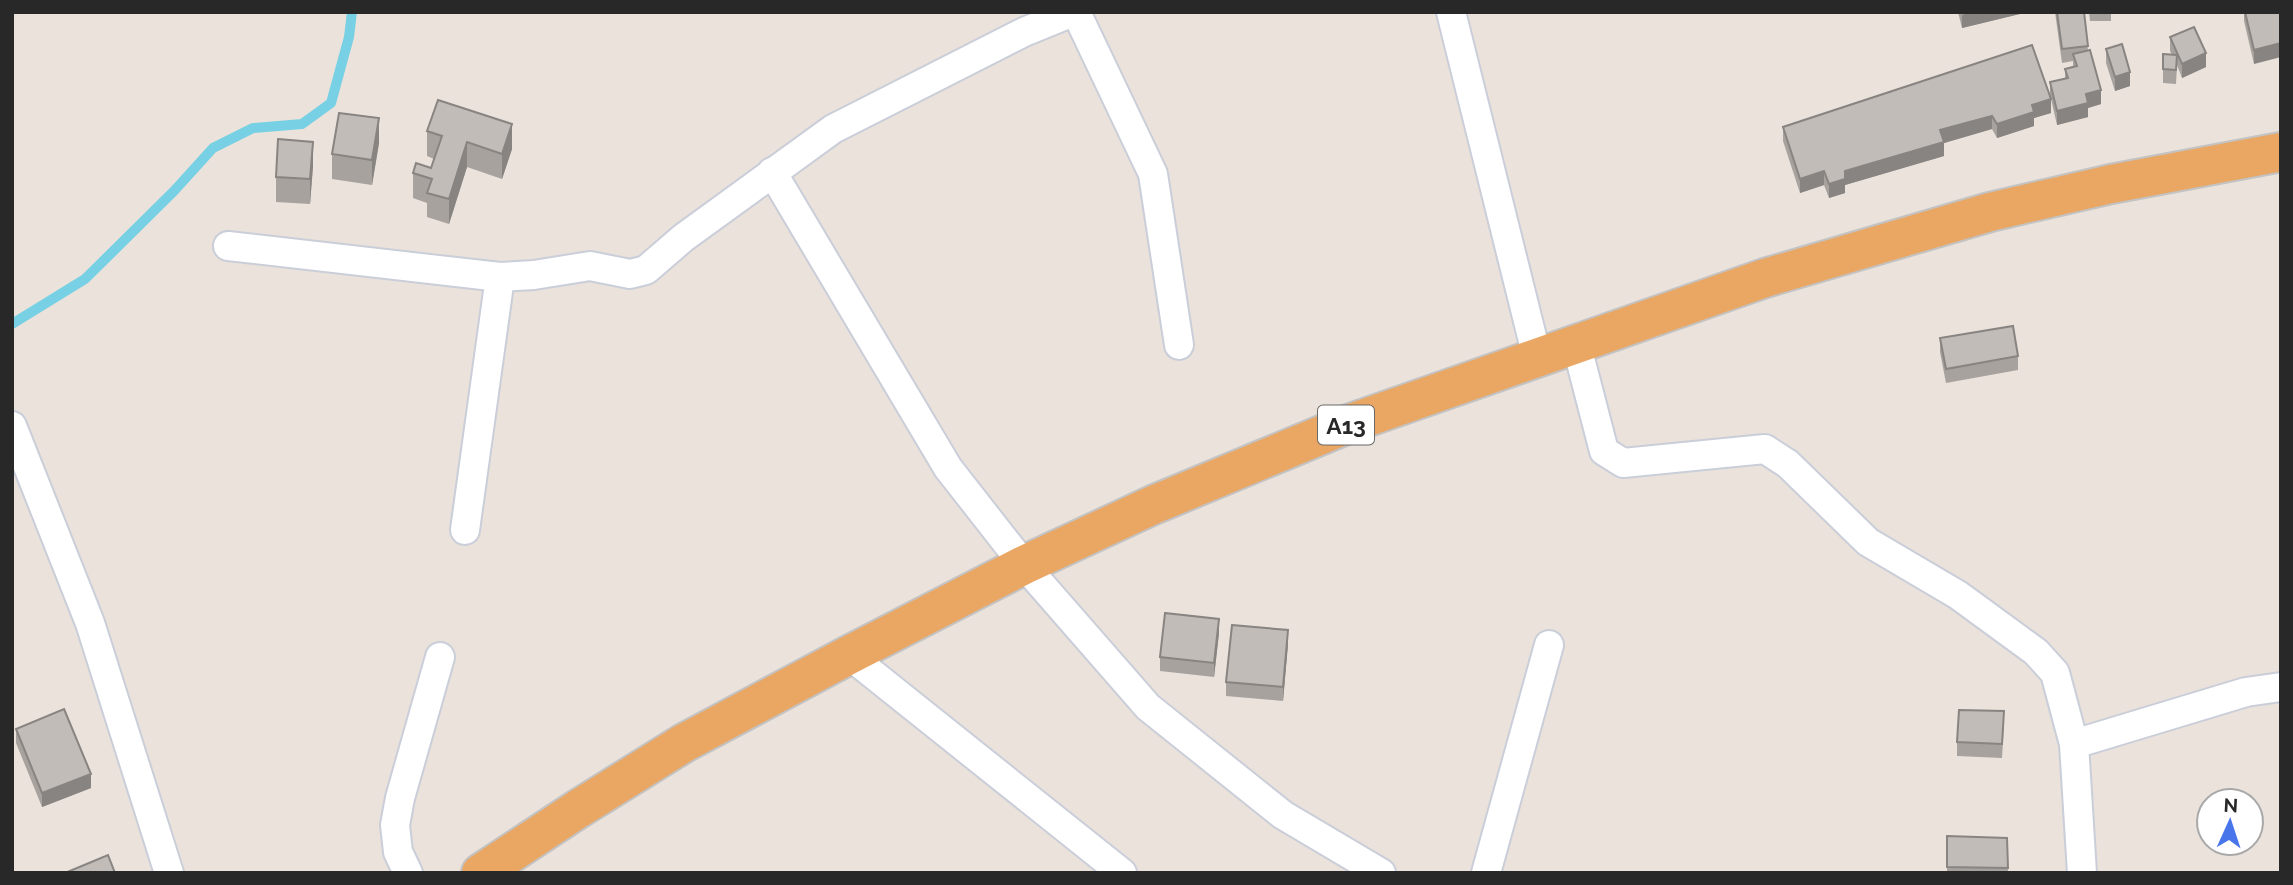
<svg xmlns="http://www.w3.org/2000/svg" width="2293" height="885" viewBox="0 0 2293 885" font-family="Raleway,sans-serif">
  <rect width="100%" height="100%" fill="#eae2db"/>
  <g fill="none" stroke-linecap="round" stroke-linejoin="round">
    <polyline stroke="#77d0e3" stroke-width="10" points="12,324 85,279 174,191 213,148 253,128 302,124 331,103 349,37 352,12"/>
    <g stroke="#caced9" stroke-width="32">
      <g id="minor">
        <polyline points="1076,12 1153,174 1179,345"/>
        <polyline points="1451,12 1537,357"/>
        <polyline points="772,172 948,468 1024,565 1148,707 1283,815 1381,873"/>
        <polyline points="228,246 500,277 534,275 590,266 630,274 646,270 683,238 833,129 1024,32 1073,12"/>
        <polyline points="1576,343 1604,451 1623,463 1765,449 1788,464 1868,542 1958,595 2036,652 2055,673 2074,744 2082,873"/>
        <polyline points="12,426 90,623 169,873"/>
        <polyline points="465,530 500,277"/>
        <polyline points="849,655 1122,873"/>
        <polyline points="2074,744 2246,692 2281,687"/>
        <polyline points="408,873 398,852 395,825 400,798 440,657"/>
        <polyline points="1486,873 1549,645"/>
      </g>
    </g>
    <g stroke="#c3c3c3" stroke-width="42">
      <polyline id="trunk" points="481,873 578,809 684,743 849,655 1024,565 1153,505 1348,424 1765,278 1990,212 2111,184 2281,152"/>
    </g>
    <use href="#minor" stroke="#fff" stroke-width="28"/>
    <use href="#trunk" stroke="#eaa663" stroke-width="38"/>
  </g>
  <g fill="#a7a29e">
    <polygon points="1958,12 2024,12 2024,13 1962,28"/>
    <polygon points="2055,12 2084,12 2088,51 2101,104 2088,108 2088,117 2057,125 2051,99 2051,113 2034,118 2034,126 1997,138 1992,129 1944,143 1944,156 1845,185 1845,193 1829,198 1824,185 1800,193 1783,141 1783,127 2050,96 2050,82 2065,79 2065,69 2073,66 2073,61 2062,63"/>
    <polygon points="2089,12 2111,12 2111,21 2090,21"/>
    <polygon points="2244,12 2281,12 2254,64 2244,21"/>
    <polygon points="2170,37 2206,67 2182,78 2177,65 2176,84 2163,83 2163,69 2172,55 2170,51"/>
    <polygon points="2106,49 2130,86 2115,91 2106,63"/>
    <polygon points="427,131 512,149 502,179 467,167 449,224 427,217 427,203 413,198 413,173 431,168 434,159 427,156"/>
    <polygon points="379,143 372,185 332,179 332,154"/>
    <polygon points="313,166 310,204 276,202 276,177"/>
    <polygon points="1940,338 2018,356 2018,370 1946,383 1940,352"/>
    <polygon points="1219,633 1214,677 1160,671 1160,657"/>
    <polygon points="1288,644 1283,701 1226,696 1226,682"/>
    <polygon points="2004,725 2002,758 1957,756 1957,742"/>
    <polygon points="16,729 91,788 42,807 16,743"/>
    <polygon points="1947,836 2007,838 2008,873 1947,873"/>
  </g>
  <g fill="#888481">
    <polygon points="1972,12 2024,12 2024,13 1962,28 1962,15"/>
    <polygon points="2281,43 2281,57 2254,64 2254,50"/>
    <polygon points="2206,53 2206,67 2182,78 2182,64"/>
    <polygon points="2130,72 2130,86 2115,91 2115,77"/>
    <polygon points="2101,90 2101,104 2088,108 2088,117 2057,125 2057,111 2086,94"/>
    <polygon points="2051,99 2051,113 2034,118 2034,126 1997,138 1997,124 2032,105"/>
    <polygon points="1992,116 1992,129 1944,143 1944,156 1845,185 1845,193 1829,198 1829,184 1845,171 1940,130"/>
    <polygon points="379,118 379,143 372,185 372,160"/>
    <polygon points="512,124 512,149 502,179 502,154"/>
    <polygon points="313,142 313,166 310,204 310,179"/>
    <polygon points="467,142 467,167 449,224 449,199"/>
    <polygon points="1824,171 1824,185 1800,193 1800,179"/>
    <polygon points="1219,619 1219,633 1214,677 1214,663"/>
    <polygon points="1288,630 1288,644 1283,701 1283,687"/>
    <polygon points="91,774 91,788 42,807 42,793"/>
  </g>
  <g fill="#c2bcb8" stroke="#888481" stroke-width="2">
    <polygon points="2057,12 2084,12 2088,46 2062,49"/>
    <polygon points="2245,12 2281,12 2281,43 2254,50"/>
    <polygon points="2194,27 2206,53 2182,64 2170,37"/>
    <polygon points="2122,44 2130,72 2115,77 2106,49"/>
    <polygon points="2032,45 2051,99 2032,105 2034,112 1997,124 1992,116 1940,130 1944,142 1845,171 1845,179 1829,184 1824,171 1800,179 1783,127"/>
    <polygon points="2090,50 2101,90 2086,94 2088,103 2057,111 2050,82 2068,78 2065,69 2077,66 2073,54"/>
    <polygon points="2163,54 2177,55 2176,70 2163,69"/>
    <polygon points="438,100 512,124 502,154 467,142 449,199 427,193 432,179 413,173 416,163 431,168 442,136 427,131"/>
    <polygon points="339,113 379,118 372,160 332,154"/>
    <polygon points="278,139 313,142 310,179 276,177"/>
    <polygon points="2013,326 2018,356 1946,369 1940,338"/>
    <polygon points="1165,613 1219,619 1214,663 1160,657"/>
    <polygon points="1232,625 1288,630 1283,687 1226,682"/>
    <polygon points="64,709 91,774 42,793 16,729"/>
    <polygon points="1959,710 2004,711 2002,744 1957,742"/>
    <polygon points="1947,836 2007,838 2008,868 1947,867"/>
    <polygon points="108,855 115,873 65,873"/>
  </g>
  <g text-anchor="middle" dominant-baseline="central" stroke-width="5" stroke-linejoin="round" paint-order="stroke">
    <rect fill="#fff" stroke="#686868" stroke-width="2" x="1318" y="405.5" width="56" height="39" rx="5"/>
    <g font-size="23" font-weight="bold" fill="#282828">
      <text x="1346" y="425">A13</text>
    </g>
  </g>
  <rect width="2293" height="885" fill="none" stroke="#282828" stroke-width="28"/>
  <g transform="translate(2230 822) rotate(3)"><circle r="33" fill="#ffffff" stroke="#a9a9a9" stroke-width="2"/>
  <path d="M0-5L12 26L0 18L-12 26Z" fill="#4875e9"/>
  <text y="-10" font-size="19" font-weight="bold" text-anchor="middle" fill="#282828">N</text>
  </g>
</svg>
